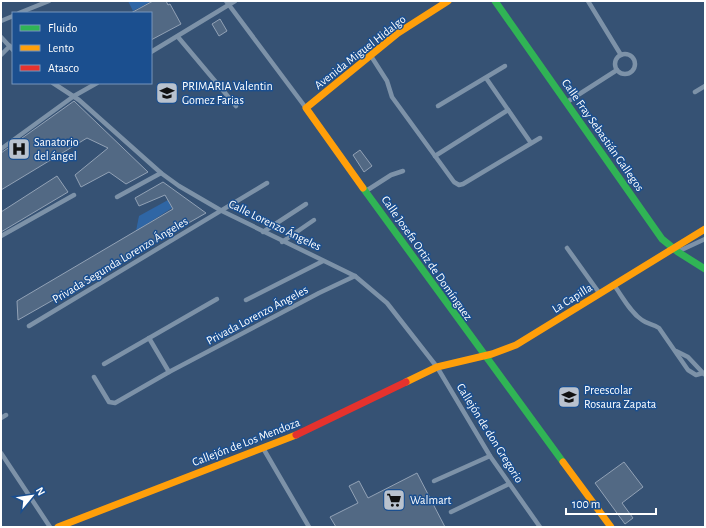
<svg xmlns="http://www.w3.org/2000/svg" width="706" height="528" viewBox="0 0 706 528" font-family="'Alegreya Sans',sans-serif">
  <rect width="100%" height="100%" fill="#365274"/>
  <g fill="#2f66a5">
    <polygon points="128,1 152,1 133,11"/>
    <polygon points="168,200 172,208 136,231 139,216"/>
  </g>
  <g fill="#526984" stroke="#92a2b6">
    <polygon points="153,1 166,1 168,5 170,4 181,24 151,40 151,13 131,13"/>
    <polygon points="220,19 227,31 219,36 212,24"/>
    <polygon points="74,101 148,172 126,184 109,172 81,187 75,175 108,148 87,138 1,190 1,153"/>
    <polygon points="360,150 372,166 364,172 353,155"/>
    <polygon points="57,176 68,192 1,232 1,212"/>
    <polygon points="163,182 206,213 18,320 17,301 173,209 165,195 139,206 135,198"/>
    <polygon points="624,462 643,487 622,503 633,518 625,524 595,483"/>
    <polygon points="417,473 445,527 336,527 330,517 358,503 349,486 359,481 368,498"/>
  </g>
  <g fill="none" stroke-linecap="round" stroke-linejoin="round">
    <g stroke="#7d92a8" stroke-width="4.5">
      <polyline points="226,1 306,108"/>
      <polyline points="588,1 621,55"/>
      <polyline points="19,13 49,1"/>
      <polyline points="1,21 13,16"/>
      <polyline points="1,37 13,50"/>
      <polyline points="178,37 236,106"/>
      <polyline points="151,52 235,1"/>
      <circle cx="625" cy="64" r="10"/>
      <polyline points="1,55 10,46"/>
      <polyline points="371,56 387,81 392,97 454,182 459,185 463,184 540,138"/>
      <polyline points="486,78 531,143"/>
      <polyline points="53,83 79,100 161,173 179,186 222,211 355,276 387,303 437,367 490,456 540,527"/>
      <polyline points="695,92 705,86"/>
      <polyline points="567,102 617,70"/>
      <polyline points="438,106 505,66"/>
      <polyline points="1,149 74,96 97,83"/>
      <polyline points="435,156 508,110"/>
      <polyline points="366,191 391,175 403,171"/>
      <polyline points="117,197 161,173"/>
      <polyline points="263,232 306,204"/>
      <polyline points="1,236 74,195"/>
      <polyline points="282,242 314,220"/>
      <polyline points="567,248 600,294"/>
      <polyline points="677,252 705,239"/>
      <path d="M614,285C622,296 630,312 642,320C647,324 653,324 659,328L688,370L696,375L703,373"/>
      <polyline points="246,300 323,261"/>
      <polyline points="29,326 267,183"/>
      <polyline points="149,338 169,372"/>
      <polyline points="676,351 688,357 704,374"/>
      <polyline points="104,364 217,299"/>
      <polyline points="94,377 109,402 115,403 169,372 319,293 355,276"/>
      <polyline points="1,418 6,415"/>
      <polyline points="263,448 309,527"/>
      <polyline points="1,453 50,527"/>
      <polyline points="434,481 490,456"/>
      <polyline points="451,512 509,484"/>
    </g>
    <g stroke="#30b455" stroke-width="7">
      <polyline points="495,1 662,239 678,252 705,269"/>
      <polyline points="363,188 563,462"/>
    </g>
    <g stroke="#ff9f0a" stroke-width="7">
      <polyline points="363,188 306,108 398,33 448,1"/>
      <polyline points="406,382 437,367 492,354 516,345 705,229"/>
      <polyline points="563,462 611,527"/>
      <polyline points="58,527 296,435"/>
    </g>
    <polyline stroke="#e5322d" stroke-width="7" points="296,435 406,382"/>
  </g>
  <defs>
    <g id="school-square" transform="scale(1.15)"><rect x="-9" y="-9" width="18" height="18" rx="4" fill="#b9c2ce" stroke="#1b4f8f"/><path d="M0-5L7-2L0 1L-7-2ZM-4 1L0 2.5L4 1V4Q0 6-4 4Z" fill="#111"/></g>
    <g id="hospital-square" transform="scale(1.15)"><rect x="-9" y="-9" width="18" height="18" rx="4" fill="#b9c2ce" stroke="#1b4f8f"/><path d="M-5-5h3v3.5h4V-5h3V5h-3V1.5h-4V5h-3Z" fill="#111"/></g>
    <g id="supermarket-square" transform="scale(1.15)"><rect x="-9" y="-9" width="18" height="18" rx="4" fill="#b9c2ce" stroke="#1b4f8f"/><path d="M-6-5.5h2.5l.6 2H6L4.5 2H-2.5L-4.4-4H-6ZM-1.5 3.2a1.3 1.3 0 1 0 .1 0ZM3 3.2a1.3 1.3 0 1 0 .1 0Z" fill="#111"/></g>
  </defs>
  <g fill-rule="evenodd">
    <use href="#school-square" x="167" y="93"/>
    <use href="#hospital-square" x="19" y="149"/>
    <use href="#school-square" x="569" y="397"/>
    <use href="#supermarket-square" x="394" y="500"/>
  </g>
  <g text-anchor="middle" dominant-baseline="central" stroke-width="3" stroke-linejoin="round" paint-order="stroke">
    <g font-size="12" fill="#fff" stroke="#1b4f8f">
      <text transform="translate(360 52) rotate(-38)">Avenida Miguel Hidalgo</text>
      <text transform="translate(603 135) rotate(55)">Calle Fray Sebastián Gallegos</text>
      <text transform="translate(275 225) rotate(26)">Calle Lorenzo Ángeles</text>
      <text transform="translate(427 258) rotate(55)">Calle Josefa Ortiz de Domínguez</text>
      <text transform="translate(120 260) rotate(-31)">Privada Segunda Lorenzo Ángeles</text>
      <text transform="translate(572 298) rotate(-32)">La Capilla</text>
      <text transform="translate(257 315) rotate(-28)">Privada Lorenzo Ángeles</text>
      <text transform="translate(490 433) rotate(58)">Callejón de don Gregorio</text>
      <text transform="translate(246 442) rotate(-21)">Callejón de Los Mendoza</text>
    </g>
    <g font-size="12" fill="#fff" stroke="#1b4f8f" text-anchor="start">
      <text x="182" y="86">PRIMARIA Valentin<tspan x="182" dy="14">Gomez Farias</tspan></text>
      <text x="34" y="142">Sanatorio<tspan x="34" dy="14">del ángel</tspan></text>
      <text x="584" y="390">Preescolar<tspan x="584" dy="14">Rosaura Zapata</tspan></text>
      <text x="410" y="500">Walmart</text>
    </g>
  </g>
  <rect width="706" height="528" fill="none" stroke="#ffffff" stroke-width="4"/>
  <rect x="12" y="12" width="140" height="72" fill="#1b4f8f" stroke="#7695bc"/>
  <rect x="20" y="25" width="20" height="6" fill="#30b455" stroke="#7695bc"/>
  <text x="48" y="32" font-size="12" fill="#ffffff">Fluido</text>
  <rect x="20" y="45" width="20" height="6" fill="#ff9f0a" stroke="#7695bc"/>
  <text x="48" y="52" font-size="12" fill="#ffffff">Lento</text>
  <rect x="20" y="65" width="20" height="6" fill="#e5322d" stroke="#7695bc"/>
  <text x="48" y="72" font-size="12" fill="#ffffff">Atasco</text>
  <g transform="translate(32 496) rotate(61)" stroke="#1b4f8f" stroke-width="3" paint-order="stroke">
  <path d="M0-3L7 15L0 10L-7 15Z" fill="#ffffff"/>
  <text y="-6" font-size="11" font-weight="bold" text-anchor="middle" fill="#ffffff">N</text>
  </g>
  <path d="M566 508v6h90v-6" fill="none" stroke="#ffffff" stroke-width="2"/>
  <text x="572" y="508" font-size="12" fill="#ffffff" stroke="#1b4f8f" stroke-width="3" paint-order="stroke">100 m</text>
</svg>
